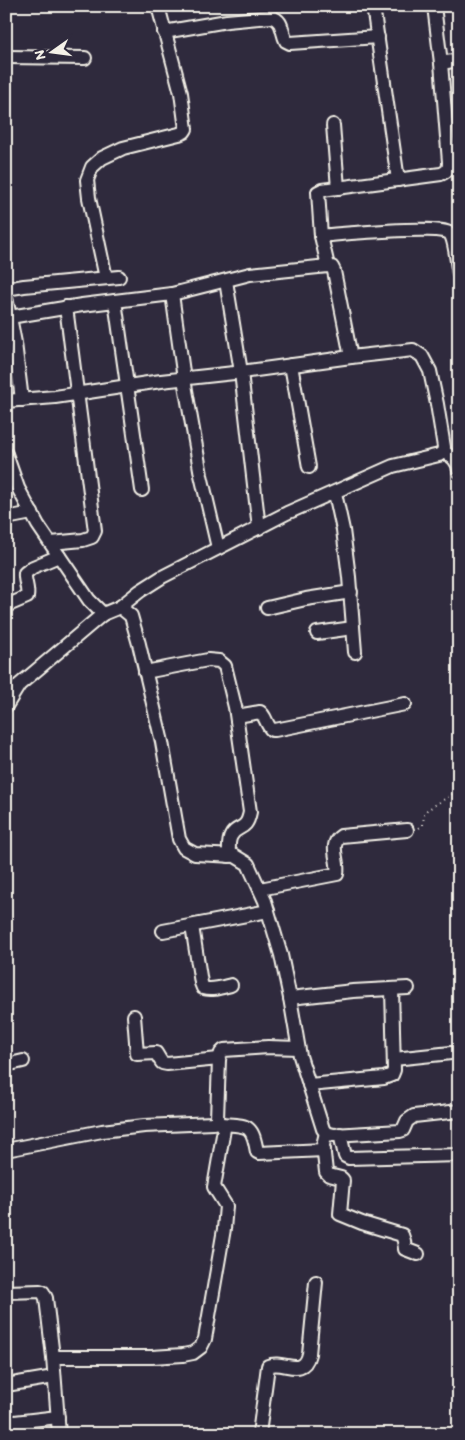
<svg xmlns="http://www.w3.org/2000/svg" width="465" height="1440" viewBox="0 0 465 1440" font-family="Itim,sans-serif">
  <rect width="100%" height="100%" fill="#2f2a3d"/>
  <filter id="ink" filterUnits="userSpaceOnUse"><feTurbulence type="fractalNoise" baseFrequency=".02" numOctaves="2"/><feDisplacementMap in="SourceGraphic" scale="10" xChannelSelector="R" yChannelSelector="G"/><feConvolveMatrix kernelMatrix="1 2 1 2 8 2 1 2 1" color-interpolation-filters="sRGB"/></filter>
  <g filter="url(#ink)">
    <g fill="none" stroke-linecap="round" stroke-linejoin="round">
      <g stroke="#f4f1e8" stroke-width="16">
        <g id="street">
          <polyline points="373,6 398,180"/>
          <path d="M164,32L227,21L271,17C284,20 281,32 286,41L290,43L378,37"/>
          <polyline points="6,57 85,58"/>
          <polyline points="441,63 459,60"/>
          <polyline points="333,125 338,188"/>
          <path d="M321,236C338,234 441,225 449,233C455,238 457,265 459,274"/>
          <path d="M328,266L321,236L318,192L322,190L441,174C448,171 449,169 449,162L441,63L434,6"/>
          <polyline points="106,278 89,198 87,180 92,167 102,158 123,148 179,134 184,132 186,129 181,93 158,6"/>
          <polyline points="226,281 241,372 259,528"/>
          <polyline points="6,289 24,286 119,277"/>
          <polyline points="172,294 184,379 201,475 218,548"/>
          <polyline points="6,298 10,317"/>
          <polyline points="115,301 142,490"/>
          <polyline points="291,365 309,467"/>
          <polyline points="22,400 15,343 10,317 82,305 172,294 250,274 328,266 332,267 334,271 351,357"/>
          <polyline points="6,401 55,397 161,381 234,373 351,357 413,350 422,356 430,371 437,404 444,447 443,452 439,455 393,466 287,513 162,577 140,591 120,607"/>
          <path d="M443,452C452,456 458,460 459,471"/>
          <polyline points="6,454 18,488 38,525 89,600 103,614 120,607 131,616 139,644 162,742 179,839 184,848 195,854 235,856 248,864 265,901 281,955 290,998 300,1056 323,1129 326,1133 334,1135 400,1131 403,1130 407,1121 414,1116 459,1111"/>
          <polyline points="335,493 343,530 349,577 355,652"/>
          <polyline points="6,518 32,513"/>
          <polyline points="51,543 83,540 92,537 95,531 66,307"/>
          <path d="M6,606L27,597C29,589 24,581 25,573L33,567L59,556"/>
          <polyline points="267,608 306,599 351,592"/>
          <polyline points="317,633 353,628"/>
          <path d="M145,672L208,660L219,661L225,666L235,707L250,812C246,833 237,824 231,836C228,841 229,850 229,856"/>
          <polyline points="6,706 19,685 103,614"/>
          <path d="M237,716L260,712C266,716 266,725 272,730H275L405,704"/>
          <path d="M260,889L337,874C340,862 328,844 341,836L407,830"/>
          <path d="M192,926L201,983L203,988C212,991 223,987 231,985"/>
          <polyline points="163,931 268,911"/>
          <polyline points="290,998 353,991 408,988"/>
          <polyline points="134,1016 137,1054 156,1053 162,1063 167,1064 219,1059"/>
          <polyline points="394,1059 451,1053"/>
          <polyline points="6,1065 23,1061"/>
          <polyline points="309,1085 384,1078 392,1075 394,1070 392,989"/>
          <path d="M221,1124C248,1126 252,1123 257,1152L259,1153L324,1150"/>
          <polyline points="326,1133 323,1145 326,1172 329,1175 341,1178 343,1180 340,1214 362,1223 402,1235 404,1241 405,1249 418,1254"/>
          <polyline points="340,1134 345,1156 349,1158 459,1155"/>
          <polyline points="6,1150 102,1131 144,1126 213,1123 216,1122 217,1119 219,1059 221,1053 224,1050 268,1047 298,1048"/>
          <polyline points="6,1292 40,1291 43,1292 46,1298 53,1357 59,1434"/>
          <polyline points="53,1357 152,1357 183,1355 193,1353 201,1347 205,1339 224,1229 226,1206 214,1187 224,1129 221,1124 216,1122"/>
          <polyline points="6,1385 54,1377"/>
          <polyline points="6,1423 58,1417"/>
          <path d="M259,1434L268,1366C283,1359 303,1379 309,1354L316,1282"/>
        </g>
      </g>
      <polyline stroke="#f4f1e8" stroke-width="2" stroke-dasharray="1 4" stroke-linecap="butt" points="419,828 423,825 424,815 427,810 459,790"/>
      <use href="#street" stroke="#2f2a3d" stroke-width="12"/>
    </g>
  </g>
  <rect width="465" height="1440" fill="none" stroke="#2f2a3d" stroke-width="25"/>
  <rect x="12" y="12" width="440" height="1415" fill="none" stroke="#f4f1e8" stroke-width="2" filter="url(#ink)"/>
  <g transform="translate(52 52) rotate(256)" stroke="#2f2a3d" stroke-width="4" paint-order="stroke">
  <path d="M0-4L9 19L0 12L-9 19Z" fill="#f4f1e8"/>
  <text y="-8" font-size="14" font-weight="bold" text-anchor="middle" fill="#f4f1e8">N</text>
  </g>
</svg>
